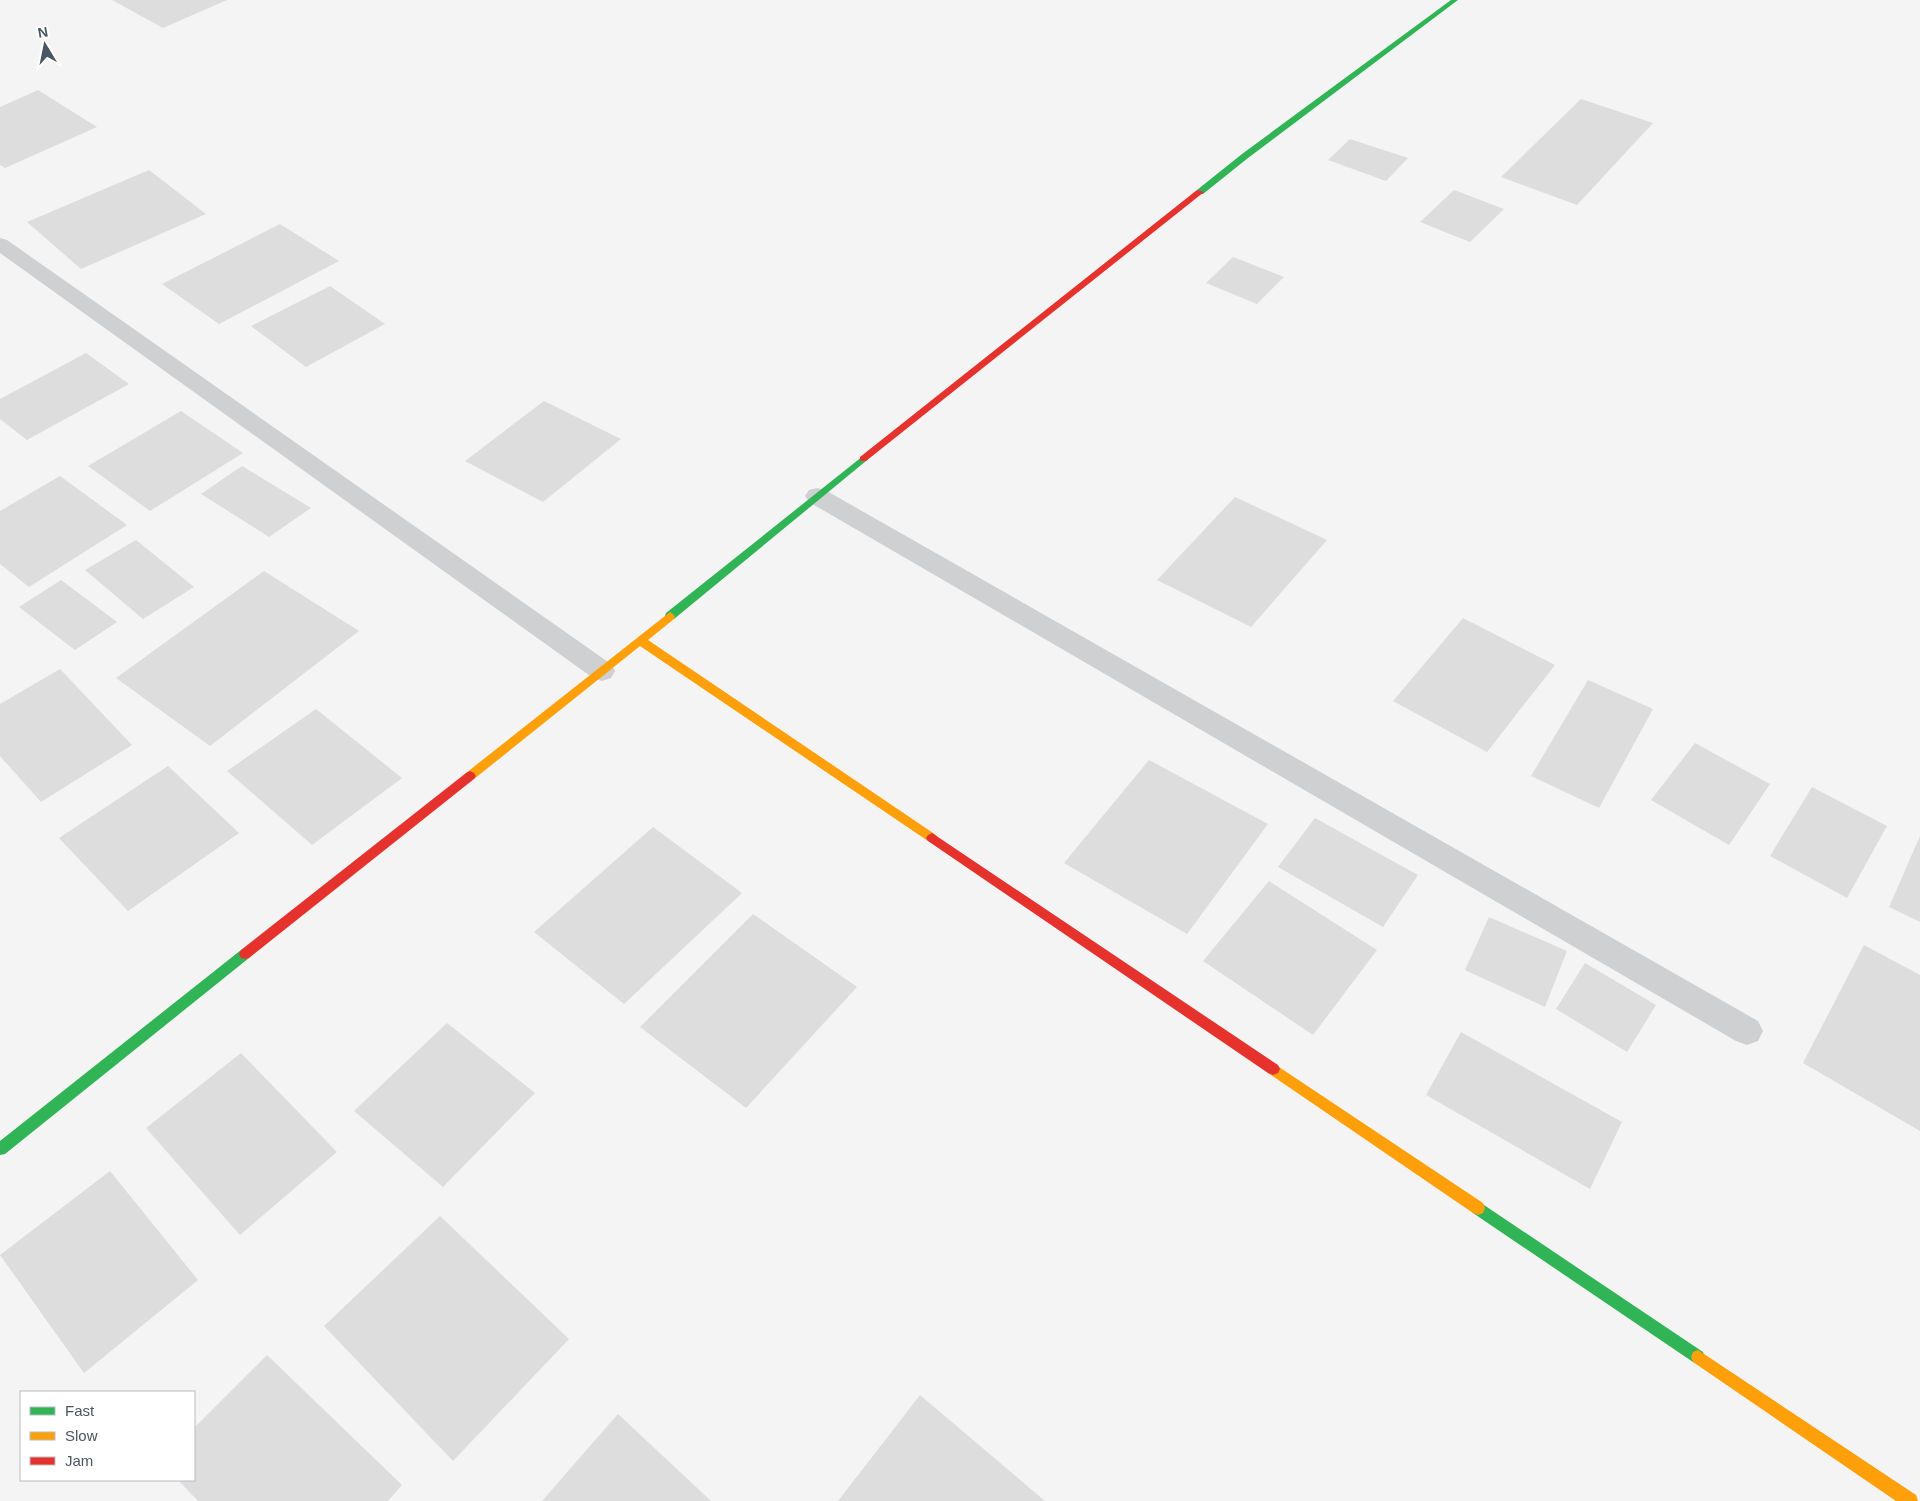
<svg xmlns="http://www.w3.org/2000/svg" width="1920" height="1501" viewBox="0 0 1920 1501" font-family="Arial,sans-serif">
  <rect width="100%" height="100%" fill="#f4f4f4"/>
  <g fill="#ddddde">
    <polygon points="112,0 227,0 163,28"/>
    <polygon points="38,90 97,127 5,168 0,165 0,107"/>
    <polygon points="1581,99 1653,123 1577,205 1501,177"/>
    <polygon points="1350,139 1408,158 1386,181 1328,160"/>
    <polygon points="149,170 206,214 81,269 27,222"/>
    <polygon points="1454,190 1504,209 1470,242 1420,222"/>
    <polygon points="280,224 339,261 219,324 162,284"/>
    <polygon points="1233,257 1284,277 1257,304 1206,283"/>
    <polygon points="330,286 385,324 306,367 251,326"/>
    <polygon points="86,353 129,384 27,440 0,419 0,399"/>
    <polygon points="544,401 621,439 543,502 465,461"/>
    <polygon points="181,411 243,453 150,511 88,466"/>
    <polygon points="242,466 311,508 269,537 201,494"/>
    <polygon points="60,476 127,525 29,587 0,564 0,511"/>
    <polygon points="1235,497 1327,540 1251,627 1157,580"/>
    <polygon points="136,540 194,587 143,619 85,570"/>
    <polygon points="264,571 359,631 210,746 116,678"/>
    <polygon points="61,580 117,622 75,650 19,607"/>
    <polygon points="1463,618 1555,665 1487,752 1393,701"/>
    <polygon points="60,669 132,745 41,802 0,756 0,704"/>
    <polygon points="1588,680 1653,709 1599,808 1531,776"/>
    <polygon points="316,709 402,778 312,845 227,771"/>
    <polygon points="1695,743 1770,784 1729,845 1651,800"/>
    <polygon points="1149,760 1268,824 1187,934 1064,863"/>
    <polygon points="168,766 239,833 128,911 59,838"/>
    <polygon points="1812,787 1887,826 1847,898 1770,856"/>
    <polygon points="1315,818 1418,875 1383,927 1278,867"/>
    <polygon points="653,827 742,893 624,1004 534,932"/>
    <polygon points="1920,836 1920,922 1889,907"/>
    <polygon points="1269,881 1377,950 1313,1035 1203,961"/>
    <polygon points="753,914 857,987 746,1108 640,1027"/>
    <polygon points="1489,917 1567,951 1545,1007 1465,970"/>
    <polygon points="1864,945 1920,975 1920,1131 1803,1063"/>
    <polygon points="1585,963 1656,1005 1627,1052 1556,1009"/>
    <polygon points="447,1023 535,1093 443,1187 354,1111"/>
    <polygon points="1461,1032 1622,1122 1590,1189 1426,1095"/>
    <polygon points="241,1053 337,1152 240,1235 146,1128"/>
    <polygon points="110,1171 198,1280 84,1373 0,1255"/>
    <polygon points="440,1216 569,1339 453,1461 324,1326"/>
    <polygon points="267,1355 402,1485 388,1501 198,1501 178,1480 194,1480 194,1428"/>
    <polygon points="920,1395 1045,1501 838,1501"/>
    <polygon points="618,1414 711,1501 542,1501"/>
  </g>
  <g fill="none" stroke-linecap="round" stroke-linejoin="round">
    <g fill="#ced0d2" fill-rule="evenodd">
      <polygon points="0,238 7,240 611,664 615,671 611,678 602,681 593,678 0,253"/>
      <polygon points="817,488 825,490 1758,1021 1763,1031 1758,1041 1747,1045 1736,1041 809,502 805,496 809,490"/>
    </g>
    <g fill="#30b455" fill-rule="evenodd">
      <polygon points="1451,0 1458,0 1248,158 1203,194 1197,194 1197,190 1242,154"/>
      <polygon points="863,456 868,459 866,461 674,619 666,619 665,616 666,613"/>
      <polygon points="245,949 249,950 251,954 249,958 5,1154 0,1155 0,1141 241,950"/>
      <polygon points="1478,1201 1703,1352 1705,1357 1703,1362 1698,1364 1693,1362 1473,1213 1471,1208 1473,1203"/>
    </g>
    <g fill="#ff9f0a" fill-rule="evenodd">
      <polygon points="670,612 675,616 674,619 648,640 936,835 938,838 936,841 932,843 928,841 640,646 474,779 466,779 464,776 466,773"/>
      <polygon points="1273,1063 1483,1203 1485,1208 1483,1213 1478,1215 1473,1213 1268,1073 1266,1069 1268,1065"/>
      <polygon points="1698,1350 1916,1495 1918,1501 1896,1501 1693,1362 1691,1357 1693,1352"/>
    </g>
    <g fill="#e5322d" fill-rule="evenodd">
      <polygon points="1197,190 1204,192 866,461 860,461 860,457"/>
      <polygon points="470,771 474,773 476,776 474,779 249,958 245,959 241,958 239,954 241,950 466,773"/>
      <polygon points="932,833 1278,1065 1280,1069 1278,1073 1273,1075 1268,1073 928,841 926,838 928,835"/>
    </g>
  </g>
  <rect x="20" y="1391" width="175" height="90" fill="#ffffff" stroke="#b7bbc0"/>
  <rect x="30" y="1407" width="25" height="8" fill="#30b455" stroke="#b7bbc0"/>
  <text x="65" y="1416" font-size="15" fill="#4a5661">Fast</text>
  <rect x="30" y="1432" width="25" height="8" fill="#ff9f0a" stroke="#b7bbc0"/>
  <text x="65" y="1441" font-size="15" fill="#4a5661">Slow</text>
  <rect x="30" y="1457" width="25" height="8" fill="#e5322d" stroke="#b7bbc0"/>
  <text x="65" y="1466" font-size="15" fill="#4a5661">Jam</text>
  <g transform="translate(45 45) rotate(350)" stroke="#ffffff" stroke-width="4" paint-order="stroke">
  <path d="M0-4L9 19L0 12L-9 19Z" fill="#4a5661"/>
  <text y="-8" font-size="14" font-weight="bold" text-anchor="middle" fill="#4a5661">N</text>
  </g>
</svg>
